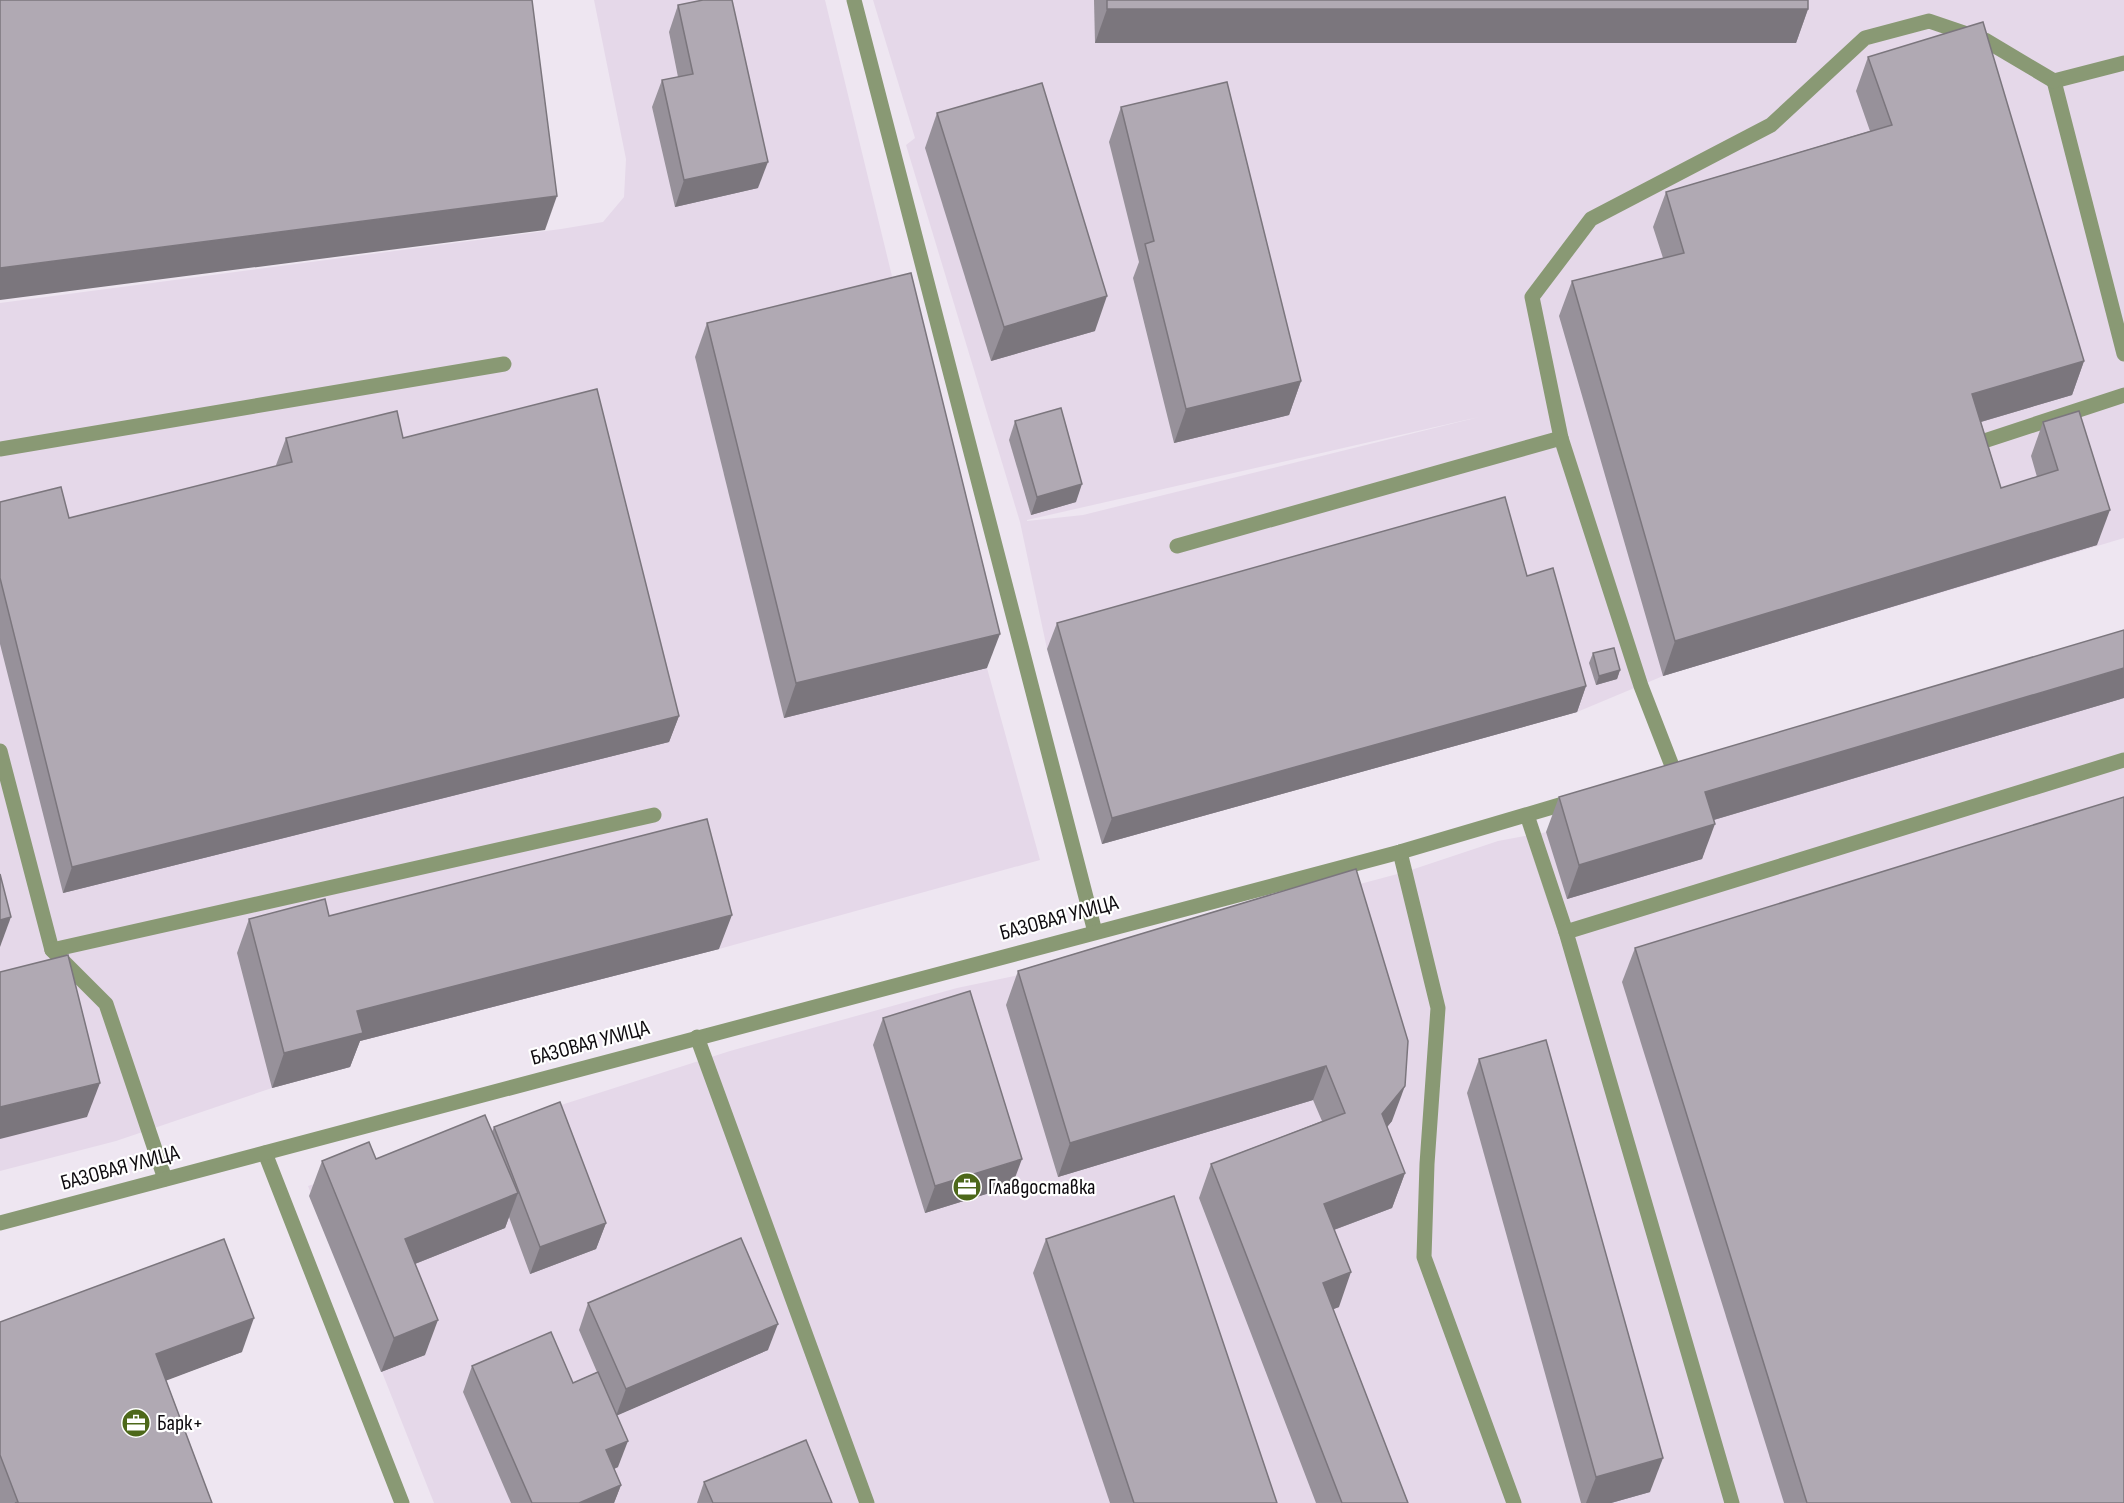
<svg xmlns="http://www.w3.org/2000/svg" width="2124" height="1503" viewBox="0 0 2124 1503" font-family="'Sofia Sans Condensed',sans-serif">
  <rect width="100%" height="100%" fill="#eee6f1"/>
  <g fill="#e5d8e9" fill-rule="evenodd">
    <polygon points="594,0 825,0 987,668 1040,860 719,949 345,1045 350,1067 272,1088 116,1141 0,1171 0,303 561,229 603,222 624,197 626,159"/>
    <path d="M873,0H2124V538L1663,676L1577,712L1102,844L1047,649L1020,522L906,145L915,138ZM1479,417L1083,515L1027,521V520Z"/>
    <polygon points="2124,661 2124,1503 434,1503 308,1186 730,1051 957,988 1019,975 1405,872 1498,841 1547,832"/>
  </g>
  <g fill="none" stroke-linecap="round" stroke-linejoin="round">
    <g stroke="#899974" stroke-width="15">
      <polyline points="854,0 1095,932"/>
      <polyline points="2124,63 2054,81 2124,354"/>
      <polyline points="1972,445 2124,395"/>
      <polyline points="0,449 504,364"/>
      <polyline points="1177,546 1561,438"/>
      <polyline points="0,751 52,950 106,1004 165,1179"/>
      <polyline points="1674,771 1641,686 1561,438 1532,297 1591,219 1771,125 1865,38 1929,21 1985,40 2054,81"/>
      <polyline points="1527,815 1566,932"/>
      <polyline points="1400,852 1438,1008 1427,1164 1424,1257 1514,1503"/>
      <polyline points="52,950 654,815"/>
      <polyline points="697,1037 867,1503"/>
      <polyline points="265,1153 402,1503"/>
      <polyline points="1732,1503 1566,932 2124,760"/>
    </g>
    <polyline stroke="#899974" stroke-width="15" points="0,1223 1400,852 1573,801"/>
  </g>
  <g fill="#97919a">
    <polygon points="1094,0 1808,0 1808,9 1796,43 1095,43"/>
    <polygon points="678,5 758,188 675,207 652,107 662,80 678,77 669,32"/>
    <polygon points="1868,57 2084,361 2072,395 1981,422 2001,488 2037,477 2031,456 2043,422 2097,545 1663,676 1559,316 1572,281 1663,258 1653,227 1666,192 1870,131 1856,91"/>
    <polygon points="1121,107 1301,381 1289,415 1174,443 1133,278 1139,262 1109,142"/>
    <polygon points="937,113 1095,331 991,361 925,148"/>
    <polygon points="707,323 987,668 784,718 695,357"/>
    <polygon points="1015,421 1076,502 1031,515 1009,440"/>
    <polygon points="286,438 403,438 679,716 669,742 63,893 0,644 0,502 69,518 277,466 276,465"/>
    <polygon points="1527,576 1586,686 1577,712 1102,844 1047,649 1057,623"/>
    <polygon points="1593,653 1620,670 1617,679 1596,685 1589,663"/>
    <polygon points="2124,698 1714,820 1702,859 1567,899 1546,832 1559,797"/>
    <polygon points="1356,869 1392,1121 1387,1127 1405,1173 1392,1208 1334,1230 1339,1307 1333,1309 1408,1503 1316,1503 1199,1198 1211,1164 1322,1121 1313,1100 1058,1177 1006,1005 1018,971"/>
    <polygon points="329,916 719,949 360,1041 350,1067 272,1088 237,953 249,919"/>
    <polygon points="1635,948 2124,1503 1784,1503 1622,982"/>
    <polygon points="883,1018 1012,1186 925,1213 873,1045"/>
    <polygon points="1479,1059 1650,1492 1611,1503 1581,1503 1467,1093"/>
    <polygon points="494,1127 606,1223 596,1249 530,1274 509,1217 505,1228 415,1264 425,1355 381,1372 309,1196 322,1161 376,1159 492,1132"/>
    <polygon points="1046,1239 1277,1503 1110,1503 1033,1273"/>
    <polygon points="588,1303 768,1350 617,1415 618,1467 614,1469 621,1485 614,1503 511,1503 463,1392 472,1366 573,1383 597,1372 579,1330"/>
    <polygon points="0,1322 242,1352 166,1380 212,1503 0,1503"/>
    <polygon points="704,1482 832,1503 697,1503"/>
  </g>
  <g fill="#7b767d">
    <polygon points="1107,9 1808,9 1796,43 1095,43"/>
    <polygon points="768,162 758,188 675,207 684,180"/>
    <polygon points="557,196 545,230 0,300 0,268"/>
    <polygon points="1107,296 1095,331 991,361 1004,327"/>
    <polygon points="2084,361 2072,395 1960,428 1972,394"/>
    <polygon points="1301,381 1289,415 1174,443 1186,409"/>
    <polygon points="1082,484 1076,502 1031,515 1037,497"/>
    <polygon points="2110,510 2097,545 1663,676 1675,641"/>
    <polygon points="1000,634 987,668 784,718 796,683"/>
    <polygon points="2124,668 2124,698 1693,826 1705,792"/>
    <polygon points="1620,670 1617,679 1596,685 1599,676"/>
    <polygon points="1586,686 1577,712 1102,844 1112,818"/>
    <polygon points="679,716 669,742 63,893 72,867"/>
    <polygon points="1715,824 1702,859 1567,899 1579,865"/>
    <polygon points="732,915 719,949 360,1041 350,1067 272,1088 284,1053 357,1011"/>
    <polygon points="11,917 0,947 0,920"/>
    <polygon points="1326,1066 1313,1100 1058,1177 1070,1143"/>
    <polygon points="100,1083 87,1117 0,1139 0,1107"/>
    <polygon points="1405,1086 1392,1121 1370,1148 1382,1114"/>
    <polygon points="1022,1159 1012,1186 925,1213 935,1186"/>
    <polygon points="1405,1173 1392,1208 1312,1238 1324,1204"/>
    <polygon points="518,1193 505,1228 392,1273 405,1239"/>
    <polygon points="606,1223 596,1249 530,1274 540,1247"/>
    <polygon points="1351,1272 1339,1307 1311,1318 1323,1283"/>
    <polygon points="254,1318 242,1352 144,1389 156,1354"/>
    <polygon points="438,1320 425,1355 381,1372 394,1338"/>
    <polygon points="778,1324 768,1350 616,1416 626,1389"/>
    <polygon points="628,1441 618,1467 596,1477 606,1450"/>
    <polygon points="1663,1458 1650,1492 1611,1503 1586,1503 1596,1477"/>
    <polygon points="621,1485 614,1503 579,1503"/>
  </g>
  <g fill="#b0a9b3" stroke="#7b767d" stroke-width="1.5">
    <polygon points="0,0 532,0 557,196 0,268"/>
    <polygon points="703,0 732,0 768,162 684,180 662,80 693,74 678,5"/>
    <rect x="1107" y="0" width="701" height="9"/>
    <polygon points="1983,22 2084,361 1972,394 2001,488 2058,470 2043,422 2079,411 2110,510 1675,641 1572,281 1684,253 1666,192 1892,125 1868,57"/>
    <polygon points="1227,82 1301,381 1186,409 1145,244 1154,241 1121,107"/>
    <polygon points="1042,83 1107,296 1004,327 937,113"/>
    <polygon points="911,273 1000,634 796,683 707,323"/>
    <polygon points="597,389 679,716 72,867 0,578 0,502 61,487 69,518 292,462 286,438 397,411 403,438"/>
    <polygon points="1061,408 1082,484 1037,497 1015,421"/>
    <polygon points="1505,497 1527,576 1553,568 1586,686 1112,818 1057,623"/>
    <polygon points="2124,630 2124,668 1705,792 1715,824 1579,865 1559,797"/>
    <polygon points="1614,648 1620,670 1599,676 1593,653"/>
    <polygon points="2124,797 2124,1503 1807,1503 1635,948"/>
    <polygon points="707,819 732,915 357,1011 363,1033 284,1053 249,919 325,899 329,916"/>
    <polygon points="1356,869 1408,1041 1405,1086 1382,1114 1405,1173 1324,1204 1351,1272 1323,1283 1408,1503 1342,1503 1211,1164 1345,1113 1326,1066 1070,1143 1018,971"/>
    <polygon points="0,874 11,917 0,920"/>
    <polygon points="68,955 100,1083 0,1107 0,972"/>
    <polygon points="970,991 1022,1159 935,1186 883,1018"/>
    <polygon points="1546,1040 1663,1458 1596,1477 1479,1059"/>
    <polygon points="560,1102 606,1223 540,1247 494,1127"/>
    <polygon points="485,1115 518,1193 405,1239 438,1320 394,1338 322,1161 369,1142 376,1159"/>
    <polygon points="1174,1196 1277,1503 1134,1503 1046,1239"/>
    <polygon points="741,1238 778,1324 626,1389 588,1303"/>
    <polygon points="224,1239 254,1318 156,1354 212,1503 15,1503 18,1502 0,1455 0,1322"/>
    <polygon points="551,1332 573,1383 598,1372 628,1441 606,1450 621,1485 579,1503 532,1503 472,1366"/>
    <polygon points="806,1440 832,1503 713,1503 704,1482"/>
  </g>
  <defs>
    <g id="office-disc" transform="scale(1.5)"><circle r="9.5" fill="#4d681a" stroke="#fff"/><path d="M-6-3h4V-5.5h4V-3h4V5H-6ZM-1-4.5V-3h2v-1.5ZM-6 0V1H6V0Z" fill="#fff"/></g>
  </defs>
  <g fill-rule="evenodd">
    <use href="#office-disc" x="967" y="1187"/>
    <use href="#office-disc" x="136" y="1423"/>
  </g>
  <g text-anchor="middle" dominant-baseline="central" stroke-width="4.5" stroke-linejoin="round" paint-order="stroke">
    <g font-size="22" fill="#0d0a0e" stroke="#fff">
      <text transform="translate(1059 918) rotate(-15)">БАЗОВАЯ УЛИЦА</text>
      <text transform="translate(590 1043) rotate(-15)">БАЗОВАЯ УЛИЦА</text>
      <text transform="translate(120 1168) rotate(-15)">БАЗОВАЯ УЛИЦА</text>
    </g>
    <g font-size="22" fill="#0d0a0e" stroke="#fff" text-anchor="start">
      <text x="988" y="1187">Главдоставка</text>
      <text x="157" y="1423">Барк+</text>
    </g>
  </g>
</svg>
